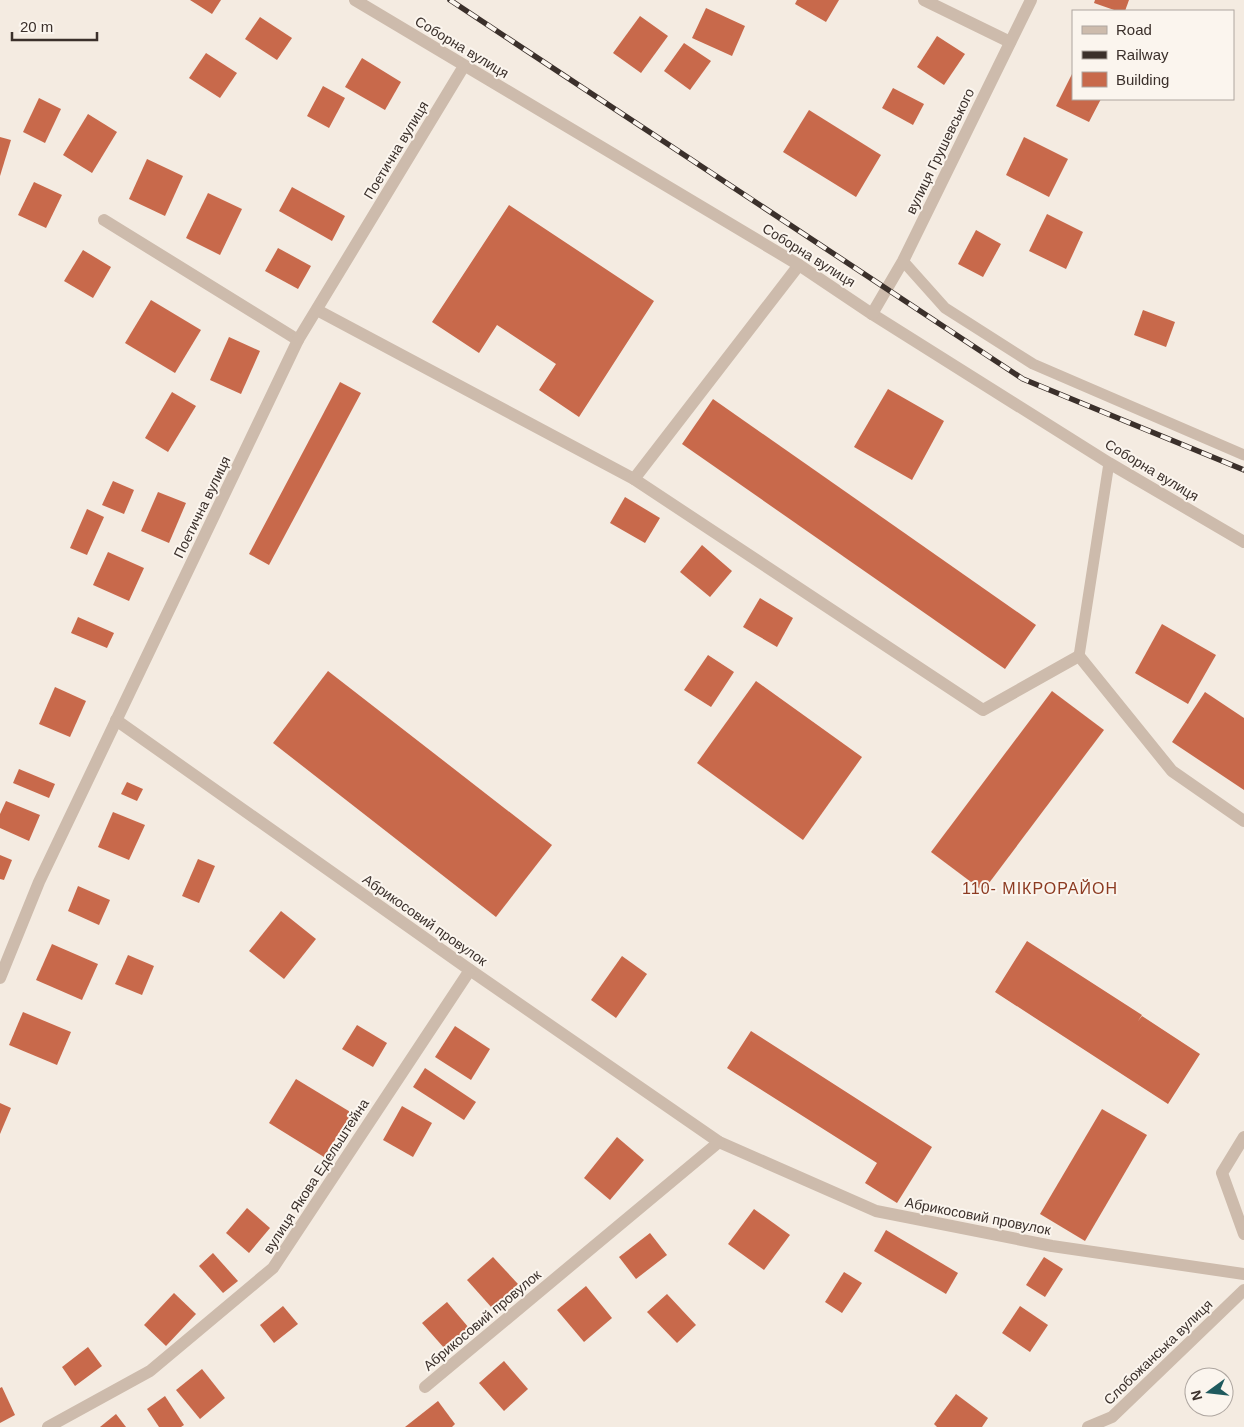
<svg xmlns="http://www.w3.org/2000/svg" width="1244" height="1427" viewBox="0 0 1244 1427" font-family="Arial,sans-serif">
  <rect width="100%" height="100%" fill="#f4ebe1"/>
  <g fill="#c8694b">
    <polygon points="190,0 221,0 212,14"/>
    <polygon points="797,0 839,0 826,22 795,4"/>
    <polygon points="1095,0 1129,0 1125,11 1117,11 1094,3"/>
    <polygon points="706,8 745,26 732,56 692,38"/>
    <polygon points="640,16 668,36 641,73 613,53"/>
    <polygon points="260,17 292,38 277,60 245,39"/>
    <polygon points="937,36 965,54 944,85 917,67"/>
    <polygon points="684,43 711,61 690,90 664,71"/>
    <polygon points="206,53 237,73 220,98 189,78"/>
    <polygon points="362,58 401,82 385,110 345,87"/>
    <polygon points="1073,72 1073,99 1101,99 1089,122 1056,106"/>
    <polygon points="323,86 345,98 329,128 307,116"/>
    <polygon points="893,88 924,104 913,125 882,108"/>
    <polygon points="39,98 61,109 45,143 23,132"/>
    <polygon points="809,110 881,155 856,197 783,152"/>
    <polygon points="88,114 117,132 92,173 63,155"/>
    <polygon points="0,137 11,140 0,176"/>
    <polygon points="1024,137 1068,159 1049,197 1006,175"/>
    <polygon points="147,159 183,176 165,216 129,199"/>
    <polygon points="34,182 62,195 46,228 18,215"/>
    <polygon points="292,187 345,216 332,241 279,211"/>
    <polygon points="208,193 242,209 220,255 186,238"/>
    <polygon points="509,205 654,301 579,417 539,390 556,364 497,325 479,353 432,322"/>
    <polygon points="1047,214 1083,232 1066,269 1029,251"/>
    <polygon points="976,230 1001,244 983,277 958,264"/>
    <polygon points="278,248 311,266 298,289 265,271"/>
    <polygon points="83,250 111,267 93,298 64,281"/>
    <polygon points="151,300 201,330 175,373 125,343"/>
    <polygon points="1143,310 1175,322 1166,347 1134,335"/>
    <polygon points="229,337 260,351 241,394 210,380"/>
    <polygon points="340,382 361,393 269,565 249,554"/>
    <polygon points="888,389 944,421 912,480 854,447"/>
    <polygon points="172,392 196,406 168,452 145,438"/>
    <polygon points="713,399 1036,625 1005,669 682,444"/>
    <polygon points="113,481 134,490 124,514 102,505"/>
    <polygon points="158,492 186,503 169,543 141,531"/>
    <polygon points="625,497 660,518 645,543 610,523"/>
    <polygon points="87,509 104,517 87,555 70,548"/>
    <polygon points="702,545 732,571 710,597 680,572"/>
    <polygon points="108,552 144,568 129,601 93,585"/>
    <polygon points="760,598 793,618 777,647 743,627"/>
    <polygon points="78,617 114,633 107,648 71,633"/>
    <polygon points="1162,624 1216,655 1188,704 1135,673"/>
    <polygon points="708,655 734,672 711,707 684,690"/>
    <polygon points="328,671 552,845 496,917 273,743"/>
    <polygon points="756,681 862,757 803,840 697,763"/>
    <polygon points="55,687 86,701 70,737 39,724"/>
    <polygon points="1052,691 1104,730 983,891 931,852"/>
    <polygon points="1205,692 1244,718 1244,790 1172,742"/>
    <polygon points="19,769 55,784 49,798 13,783"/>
    <polygon points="127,782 143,789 137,801 121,794"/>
    <polygon points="6,801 40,815 29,841 0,828 0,814"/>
    <polygon points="113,812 145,825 129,860 98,847"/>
    <polygon points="0,855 12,860 4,880 0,879"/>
    <polygon points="198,859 215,866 199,903 182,896"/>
    <polygon points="78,886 110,900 99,925 68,911"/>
    <polygon points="281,911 316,939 284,979 249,951"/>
    <polygon points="1027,941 1142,1015 1138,1021 1142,1016 1200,1054 1168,1104 995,992"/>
    <polygon points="52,944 98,964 82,1000 36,980"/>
    <polygon points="128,955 154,966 142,995 115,984"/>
    <polygon points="622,956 647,974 616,1018 591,1000"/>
    <polygon points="23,1012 71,1032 57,1065 9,1045"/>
    <polygon points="357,1025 387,1043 373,1067 342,1049"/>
    <polygon points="455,1026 490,1049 471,1080 435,1057"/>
    <polygon points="751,1031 932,1147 897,1203 865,1183 877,1163 727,1068"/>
    <polygon points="425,1068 476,1102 464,1120 413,1087"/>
    <polygon points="296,1079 352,1113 324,1157 269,1123"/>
    <polygon points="0,1103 11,1108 0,1134"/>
    <polygon points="402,1106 432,1123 413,1157 383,1140"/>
    <polygon points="1102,1109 1147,1135 1085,1241 1040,1214"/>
    <polygon points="617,1137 644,1160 610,1200 584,1178"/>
    <polygon points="247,1208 270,1228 249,1253 226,1233"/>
    <polygon points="754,1209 790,1235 764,1270 728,1244"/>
    <polygon points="886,1230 958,1273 946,1294 874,1251"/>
    <polygon points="650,1233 667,1255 636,1279 619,1257"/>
    <polygon points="213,1253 238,1281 223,1293 199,1266"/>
    <polygon points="493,1257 518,1284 492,1308 467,1280"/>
    <polygon points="1044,1257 1063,1269 1045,1297 1026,1285"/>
    <polygon points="844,1272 862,1283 842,1313 825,1302"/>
    <polygon points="586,1286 612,1318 584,1342 557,1310"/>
    <polygon points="174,1293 196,1314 166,1346 144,1325"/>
    <polygon points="667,1294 696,1325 677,1343 647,1312"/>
    <polygon points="447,1302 469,1328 445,1349 422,1323"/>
    <polygon points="283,1306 298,1324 274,1343 260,1325"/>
    <polygon points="1020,1306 1048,1325 1030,1352 1002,1333"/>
    <polygon points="88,1347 102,1366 75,1386 62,1367"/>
    <polygon points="504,1361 528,1389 504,1411 479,1383"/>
    <polygon points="202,1369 225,1398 200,1419 176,1390"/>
    <polygon points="2,1387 15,1415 0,1423 0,1388"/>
    <polygon points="956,1394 988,1418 982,1427 937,1427 934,1424"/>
    <polygon points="165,1396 184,1425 181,1427 159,1427 147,1409"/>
    <polygon points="438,1401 455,1424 452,1427 405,1427"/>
    <polygon points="116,1414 126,1427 100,1427"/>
  </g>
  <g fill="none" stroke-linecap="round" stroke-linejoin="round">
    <g stroke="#cdbbac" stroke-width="11">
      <polyline points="903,261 945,308 1033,364 1244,455"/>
      <polyline points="1079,656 1109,463"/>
    </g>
    <g stroke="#cdbbac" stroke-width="12">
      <polyline points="924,0 1010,42"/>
      <polyline points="104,220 298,340"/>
      <polyline points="317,310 634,479 983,710 1079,656 1172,771 1244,821"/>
      <polyline points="634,479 799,265"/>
      <polyline points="116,720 470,970 719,1142 876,1211 1052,1246 1244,1274"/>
      <polyline points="0,978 39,882 298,340 464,66"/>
      <polyline points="1244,1137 1222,1173 1244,1234"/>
      <polyline points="425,1387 719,1142"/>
      <polyline points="48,1427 150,1371 273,1268 470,970"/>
      <polyline points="1088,1427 1112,1417 1244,1290"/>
    </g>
    <g stroke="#cdbbac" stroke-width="12">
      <polyline points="355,0 799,265 872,314 1109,463 1244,542"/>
      <polyline points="872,314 903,261 1031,0"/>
    </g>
    <g stroke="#3b302b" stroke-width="5.5">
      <polyline id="rail" points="450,0 1023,379 1244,470"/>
    </g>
    <use href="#rail" stroke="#fbf5ee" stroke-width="4" stroke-dasharray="11" stroke-linecap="butt"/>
  </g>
  <g text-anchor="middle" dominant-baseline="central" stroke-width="4" stroke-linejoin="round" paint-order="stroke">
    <g font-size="14" fill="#3b302b" stroke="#fbf5ee">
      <text transform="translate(462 47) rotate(31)">Соборна вулиця</text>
      <text transform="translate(396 150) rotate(-59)">Поетична вулиця</text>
      <text transform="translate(940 151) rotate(-64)">вулиця Грушевського</text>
      <text transform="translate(809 255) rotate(32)">Соборна вулиця</text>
      <text transform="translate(1152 470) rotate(31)">Соборна вулиця</text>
      <text transform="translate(202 507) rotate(-64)">Поетична вулиця</text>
      <text transform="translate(425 920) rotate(35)">Абрикосовий провулок</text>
      <text transform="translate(316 1176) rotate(-57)">вулиця Якова Едельштейна</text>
      <text transform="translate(978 1216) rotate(11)">Абрикосовий провулок</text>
      <text transform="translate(482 1320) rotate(-40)">Абрикосовий провулок</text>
      <text transform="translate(1158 1352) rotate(-44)">Слобожанська вулиця</text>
    </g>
    <g font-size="16" letter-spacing="1" fill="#8c3b22" stroke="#fbf5ee">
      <text x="1040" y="888">110- МІКРОРАЙОН</text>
    </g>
  </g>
  <rect x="1072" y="10" width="162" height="90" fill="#fbf5ee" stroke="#aea6a0"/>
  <rect x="1082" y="26" width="25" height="8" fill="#cdbbac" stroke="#aea6a0"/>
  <text x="1116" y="35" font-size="15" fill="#3b302b">Road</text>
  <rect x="1082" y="51" width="25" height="8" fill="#3b302b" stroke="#aea6a0"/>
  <text x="1116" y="60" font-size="15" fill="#3b302b">Railway</text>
  <rect x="1082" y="72" width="25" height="15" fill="#c8694b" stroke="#aea6a0"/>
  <text x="1116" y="85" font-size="15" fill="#3b302b">Building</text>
  <g transform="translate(1209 1392) rotate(255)"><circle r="24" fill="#fbf5ee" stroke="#aea6a0"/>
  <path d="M0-4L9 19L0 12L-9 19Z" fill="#1f5a5e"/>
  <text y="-8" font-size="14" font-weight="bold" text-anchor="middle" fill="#3b302b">N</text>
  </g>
  <path d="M12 32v8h85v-8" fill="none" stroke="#3b302b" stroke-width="2.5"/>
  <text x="20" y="32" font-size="15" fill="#3b302b" stroke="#fbf5ee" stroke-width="4" paint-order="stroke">20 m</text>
</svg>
